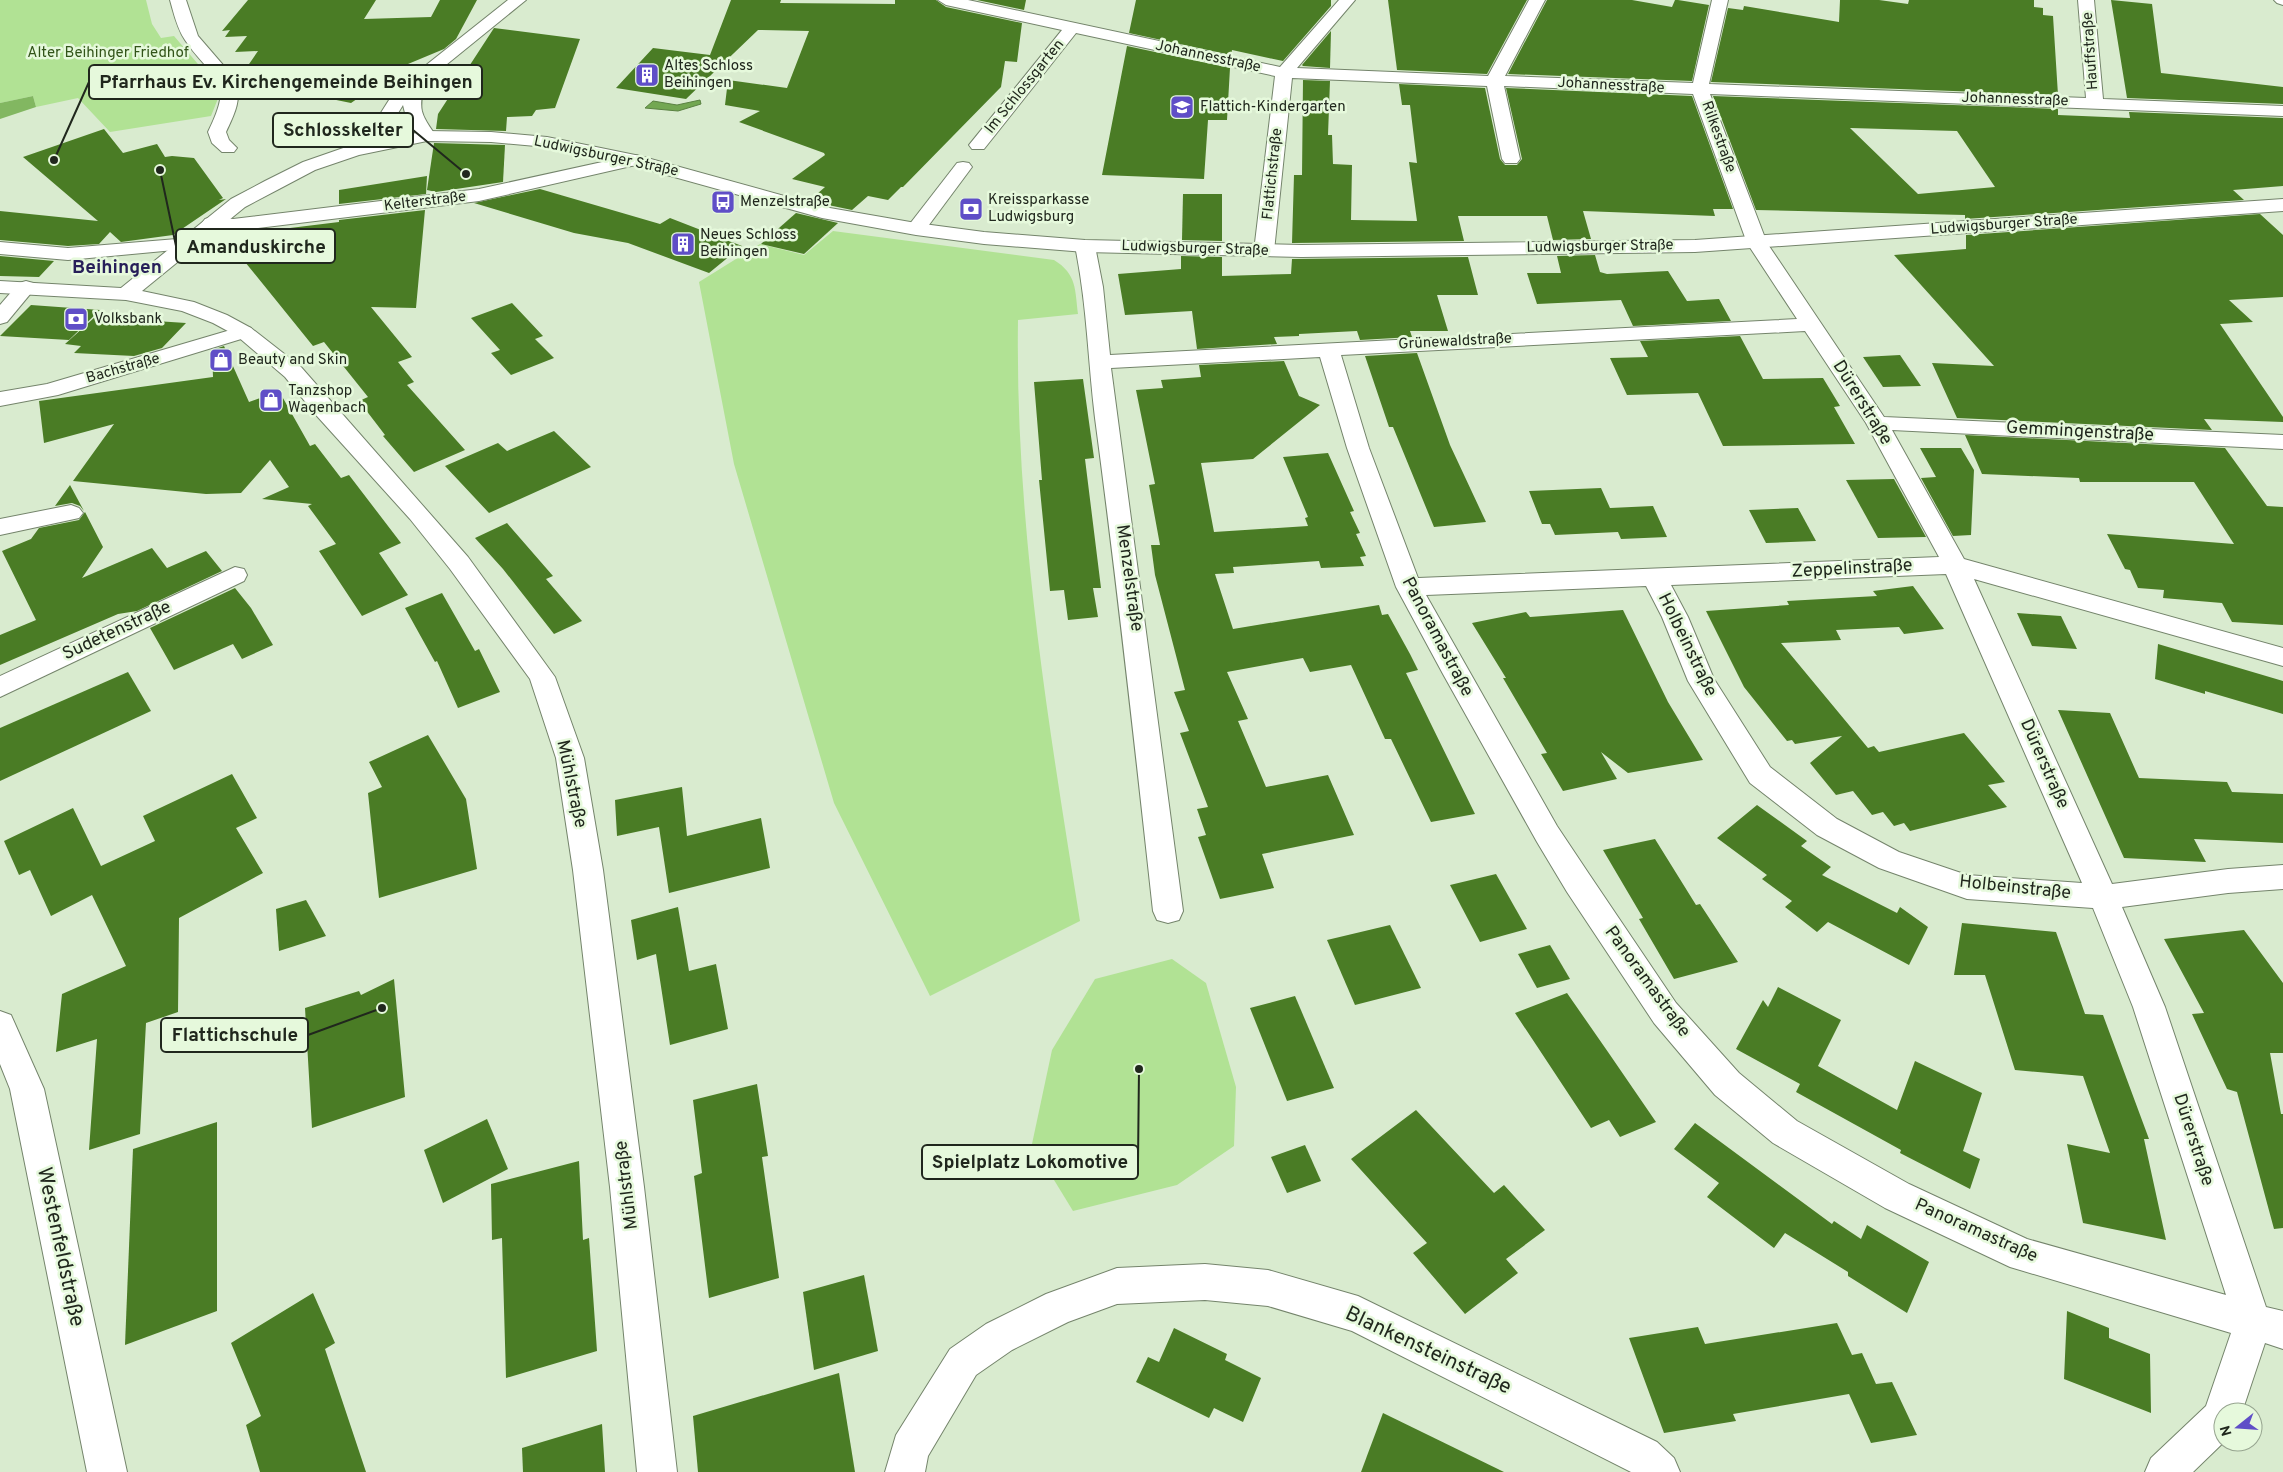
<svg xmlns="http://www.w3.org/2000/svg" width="2283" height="1472" viewBox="0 0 2283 1472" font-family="Overpass,sans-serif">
  <rect width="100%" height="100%" fill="#d9ebcf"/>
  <g fill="#b1e294">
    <polygon points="0,0 146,0 152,24 161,38 174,36 221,91 211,116 110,132 78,98 36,107 33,96 0,103"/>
    <path d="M833,231L1054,260C1077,274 1075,290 1078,314L1018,320C1015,522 1048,722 1080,921L930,996L834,803L734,464L699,282L760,244L804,255Z"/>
    <polygon points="1172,959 1206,983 1236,1087 1234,1146 1177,1185 1073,1211 1032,1144 1052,1050 1095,979"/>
  </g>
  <polygon fill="#82b761" points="33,96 36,107 0,119 0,103"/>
  <polygon fill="#73a752" stroke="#5a8142" points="700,100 701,104 678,111 645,108 653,101 677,105"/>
  <g fill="#4a7c25" fill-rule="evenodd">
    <polygon points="248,0 376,0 364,19 431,17 440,0 477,0 456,39 444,49 408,64 351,103 238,80 258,51 235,52 247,36 225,37 230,30 222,31"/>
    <polygon points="731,0 781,0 780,3 895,4 895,0 936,0 946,7 1022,23 1017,62 1005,61 1001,87 903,187 901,187 888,200 868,196 852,210 809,201 825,187 792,179 825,155 824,153 739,122 760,111 725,105 728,80 787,88 809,31 758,30 686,99 616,88 653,48 710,55"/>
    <polygon points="977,0 1026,0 1024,10"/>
    <polygon points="1136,0 1331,0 1331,6 1283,61 1232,50 1231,55 1129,33"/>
    <polygon points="1388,0 1527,0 1487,74 1397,70"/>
    <polygon points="1547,0 1632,0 1672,7 1675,0 1678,0 1709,5 1692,81 1508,74"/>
    <polygon points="1840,0 1879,0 1908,4 1909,0 2034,0 2034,7 2043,8 2043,15 2053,16 2058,95 1711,82 1728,8 1743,10 1744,6 1839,22"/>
    <polygon points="2111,0 2152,4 2161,73 2283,87 2283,104 2127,98"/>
    <polygon points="494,28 580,39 555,108 536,110 532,116 507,117 506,131 436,129 438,114"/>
    <polygon points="1331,31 1330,68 1303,66 1302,65"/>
    <polygon points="1127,46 1230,68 1227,120 1208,120 1204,179 1102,175"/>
    <polygon points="1303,80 1330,81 1328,135 1332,135 1333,164 1352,165 1351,220 1417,221 1409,162 1417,163 1410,105 1402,105 1399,84 1485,88 1500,159 1505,165 1517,165 1522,159 1506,88 1692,96 1733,209 1713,209 1715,216 1583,211 1591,239 1553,240 1547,216 1458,216 1464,241 1292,243 1294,175 1302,175"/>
    <path d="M1713,96L2058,109V115L2130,118L2129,112L2283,118V186L2233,190L2244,200L1965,219V215L1756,210ZM1850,128L1957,131L1995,187L1918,194Z"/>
    <polygon points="104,129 123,153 157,144 165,157 172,156 194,158 223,198 219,200 226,199 173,235 121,242 110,232 99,244 68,246 0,240 0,211 98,221 23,157"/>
    <polygon points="434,143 505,145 503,182 436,192 427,190"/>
    <polygon points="427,176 426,194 339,204 339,190"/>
    <polygon points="540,189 660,224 670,218 742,246 709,273 628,243 574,233 474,203"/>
    <polygon points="1183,194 1222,194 1222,241 1182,240"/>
    <polygon points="425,210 416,308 371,307 412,357 398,362 414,382 407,385 465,450 414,472 383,436 385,435 359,401 368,397 324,342 313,346 228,241 290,231 290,228 339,222 339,220"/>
    <polygon points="796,213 838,223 804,254 761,244"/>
    <polygon points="2260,214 2283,235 2283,297 2229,300 2253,322 2220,324 2283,417 2283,422 2204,419 2212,430 1957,418 1932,363 1994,366 1894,255 1966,249 1966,235"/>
    <polygon points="1595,255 1600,272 1607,274 1668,271 1687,301 1719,299 1731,321 1633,326 1621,300 1537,304 1527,273 1561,273 1557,256"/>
    <polygon points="0,256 54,261 39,277 0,276"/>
    <polygon points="1181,256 1222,257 1222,276 1291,274 1292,259 1468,257 1478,295 1437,295 1448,331 1410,331 1412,337 1360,340 1357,331 1299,334 1299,336 1274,337 1277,344 1197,349 1192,311 1125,315 1118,274 1181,269"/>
    <polygon points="512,303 543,336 535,339 554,358 511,375 491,353 500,350 471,318"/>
    <polygon points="31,305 100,310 69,340 0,336"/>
    <polygon points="95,317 186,323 162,348 134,356 74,353 81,346 65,344"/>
    <polygon points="1740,336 1763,379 1823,378 1840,406 1834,407 1855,444 1723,446 1698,393 1627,395 1610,358 1648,357 1640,341"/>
    <polygon points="224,346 249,402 279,391 310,446 315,444 341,478 349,475 401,543 379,553 408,595 362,616 319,551 336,544 308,506 312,504 262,499 289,487 270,460 241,493 206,494 73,481 114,424 44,443 39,401 213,377 212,350"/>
    <polygon points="1417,353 1450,445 1486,522 1434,527 1393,427 1389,427 1365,356"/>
    <polygon points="1900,355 1921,386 1883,387 1863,357"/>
    <polygon points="1284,361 1299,396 1320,405 1253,459 1201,463 1214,532 1308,526 1305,518 1308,517 1283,457 1328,453 1354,511 1350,512 1360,533 1356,534 1366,556 1360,557 1364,566 1321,568 1319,561 1233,567 1234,573 1215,574 1233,629 1379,605 1382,615 1388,614 1410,654 1418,670 1406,673 1475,814 1431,822 1391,739 1385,739 1351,665 1310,672 1303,658 1227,672 1248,719 1238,721 1266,787 1328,775 1354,835 1262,854 1274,888 1220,899 1198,837 1206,835 1197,809 1208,807 1180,733 1189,731 1174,692 1185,690 1155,575 1151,545 1160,545 1149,485 1155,484 1136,390 1163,388 1161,380 1201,377 1199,365"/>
    <polygon points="1083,379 1094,458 1085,459 1101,588 1093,588 1098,617 1068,620 1064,590 1050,591 1039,480 1042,480 1034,382"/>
    <polygon points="554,431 591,467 489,513 445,466 498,443 507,451"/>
    <polygon points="1965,435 2225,448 2267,506 2283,507 2283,625 2232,622 2222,603 2163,598 2164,590 2138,588 2130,570 2125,569 2107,534 2234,544 2194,482 2080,482 2079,478 1982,474"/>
    <polygon points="1920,448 1961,448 1974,470 1971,535 1953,536 1921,478 1936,477"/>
    <polygon points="1894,479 1926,537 1878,538 1846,480"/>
    <polygon points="70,485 84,511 80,506 72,503 55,506"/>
    <polygon points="1601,488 1610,508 1653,506 1667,537 1621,539 1618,532 1555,535 1550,524 1542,524 1529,491"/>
    <polygon points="1798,508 1816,541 1766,543 1749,510"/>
    <polygon points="85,512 103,547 82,578 152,548 167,568 206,551 222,571 137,611 118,614 0,665 0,635 36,620 2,551 31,539 39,528 79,520"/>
    <polygon points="507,523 553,576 546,579 582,621 554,634 503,569 475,538"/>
    <polygon points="1913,586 1944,629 1904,634 1899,627 1836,630 1841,640 1781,643 1868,748 1874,746 1879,752 1964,733 2005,782 1988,785 2007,807 1910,831 1904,823 1894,826 1883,812 1872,815 1853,791 1836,795 1810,763 1842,736 1795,744 1792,740 1787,741 1744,687 1706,611 1789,605 1787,601 1877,596 1873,591"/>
    <polygon points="235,588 251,608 273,645 242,659 233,644 174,670 150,628"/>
    <polygon points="442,593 475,651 479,649 500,692 458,708 437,661 435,662 405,608"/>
    <polygon points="1623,610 1668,702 1703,760 1628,773 1601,752 1617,779 1563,791 1541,754 1547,753 1503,678 1506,678 1472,623 1526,612 1530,617"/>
    <polygon points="2017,613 2061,616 2077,649 2032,646"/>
    <polygon points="2158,644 2283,681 2283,714 2205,691 2205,694 2155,679"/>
    <polygon points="128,672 151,711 0,781 0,728"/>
    <polygon points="2058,710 2110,713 2139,778 2227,782 2232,792 2283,794 2283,843 2194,839 2206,862 2124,858"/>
    <polygon points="428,735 466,799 477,869 379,898 368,793 382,787 369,762"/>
    <polygon points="232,774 257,818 236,828 263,873 179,918 178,1012 146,1023 140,1134 89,1150 97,1039 56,1052 62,994 126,966 92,895 51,916 30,870 19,875 4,841 73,808 101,866 155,841 143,816"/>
    <polygon points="682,787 687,836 761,818 770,868 669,893 659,827 617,836 615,800"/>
    <polygon points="1757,805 1807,841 1801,846 1831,867 1822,875 1897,913 1900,907 1928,927 1909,965 1828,922 1817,932 1785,907 1792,901 1762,879 1767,875 1717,838"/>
    <polygon points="1655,839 1696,905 1700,904 1738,962 1674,979 1639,919 1643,918 1603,850"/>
    <polygon points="1496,874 1527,929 1480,942 1450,885"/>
    <polygon points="306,900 326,936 279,951 276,909"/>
    <polygon points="678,907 689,971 716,964 728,1029 670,1045 656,954 637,960 631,920"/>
    <polygon points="1962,923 2056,932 2085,1014 2103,1015 2149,1139 2144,1139 2166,1240 2083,1223 2067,1144 2110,1153 2083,1076 2015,1070 1985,975 1954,975"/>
    <polygon points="1390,925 1421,988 1355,1005 1327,940"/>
    <polygon points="2244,930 2283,983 2283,1053 2270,1053 2281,1114 2283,1114 2283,1228 2274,1229 2237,1092 2227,1089 2192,1014 2204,1013 2164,939"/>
    <polygon points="1550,945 1570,979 1537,988 1518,954"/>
    <polygon points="394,979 405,1097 312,1128 305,1008 359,991 361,995"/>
    <polygon points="1778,987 1841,1020 1818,1066 1897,1110 1915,1061 1982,1093 1963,1151 1980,1159 1970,1189 1900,1153 1901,1150 1796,1092 1800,1084 1736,1049 1763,1000 1768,1007"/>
    <polygon points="1567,993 1608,1052 1656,1122 1620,1137 1609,1120 1591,1128 1515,1013"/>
    <polygon points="1295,996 1334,1088 1287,1101 1250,1008"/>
    <polygon points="757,1084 768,1156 762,1157 779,1278 709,1298 694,1176 702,1173 693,1100"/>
    <polygon points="1416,1110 1494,1193 1504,1185 1545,1230 1506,1259 1518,1273 1465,1314 1413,1253 1427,1243 1351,1159"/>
    <polygon points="487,1119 508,1169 443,1203 424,1150"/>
    <polygon points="217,1122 217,1311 125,1345 133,1149"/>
    <polygon points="1695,1123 1832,1224 1834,1221 1861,1239 1867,1225 1929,1262 1907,1313 1848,1276 1848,1272 1785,1233 1774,1248 1707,1197 1719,1183 1674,1149"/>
    <polygon points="1305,1145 1321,1181 1287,1193 1271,1157"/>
    <polygon points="579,1161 583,1240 589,1238 597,1351 506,1378 502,1238 492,1240 491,1184"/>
    <polygon points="864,1275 878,1351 814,1370 803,1292"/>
    <polygon points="313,1293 335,1343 325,1349 366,1472 260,1472 246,1425 261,1416 231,1343"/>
    <polygon points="2067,1311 2109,1328 2109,1338 2150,1354 2151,1413 2064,1379"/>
    <polygon points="1837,1323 1852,1355 1862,1353 1876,1384 1892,1382 1917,1435 1871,1443 1849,1394 1733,1414 1736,1421 1664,1433 1629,1338 1698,1327 1705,1344"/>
    <polygon points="1174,1328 1227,1354 1225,1360 1261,1378 1243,1422 1214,1408 1209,1418 1136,1382 1148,1357 1159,1362"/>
    <polygon points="839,1373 855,1472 698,1472 693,1416"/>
    <polygon points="1383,1413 1504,1472 1361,1472"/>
    <polygon points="602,1424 605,1472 523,1472 522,1448"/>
  </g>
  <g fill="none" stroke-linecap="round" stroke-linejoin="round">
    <g stroke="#74846b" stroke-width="2">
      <g id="minor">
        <path d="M170,0H186L198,36L236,80C242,100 234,115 226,132L229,140L237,148L234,152H222L212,143L208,132C236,76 213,82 185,40C177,28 174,14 170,0Z"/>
        <path d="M508,0H526L425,82C418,110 420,113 436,136L433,140H421L407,121L403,105C392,122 373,160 349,154L346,150L370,130L396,89Z"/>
        <path d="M938,0H968L1280,67L1339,0H1355L1297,68L1488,76L1529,0H1545L1505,76L1693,83L1712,0H1728L1709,84L2086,98L2078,0H2094L2103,99L2283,106V116L1710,94L1767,243L1884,417L2283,435V449L1892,430L1964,559L2283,648V666L1974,579L2112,884L2228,869L2283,865V889L2228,893L2122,907L2165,1007L2266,1307L2283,1311V1349L2265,1343L2242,1412H2223L2224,1442L2193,1472H2145L2151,1458L2206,1406L2231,1333L2010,1267L1885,1208L1773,1143L1715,1095L1654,1023L1567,892L1537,842L1443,674L1396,587L1347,448L1320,357L1111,368L1183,911L1179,920L1168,923L1157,920L1153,911C1135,747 1117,582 1095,418C1088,361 1087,304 1075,246L1078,242H1092L1095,246L1103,287L1110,355L1797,319L1747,243L1693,94L1504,86L1520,159L1517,163H1505L1502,159L1487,86L1292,78L1274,251L1271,255H1257L1254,251L1275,76L1076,33L984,149H972L969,145L1062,30L946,5ZM1805,331L1866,423L1939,557L1418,578L1369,448L1341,355ZM1946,574L2082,883L1967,875L1899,852L1837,819L1770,767L1714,679L1688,617L1671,585ZM1646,586L1662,617L1688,681L1750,783L1817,835L1879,868L1967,899L2093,908L2133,1007L2226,1295L2027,1239L1909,1184L1797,1121L1739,1073L1676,1003L1589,874L1557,826L1426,595Z"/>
        <polygon points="2274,0 2283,0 2283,5 2277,3"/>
        <polygon points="634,155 640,156 643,160 640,164 479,201 233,231 205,227 202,223 205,219 212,217 233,219 479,189"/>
        <polygon points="963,162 969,163 972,167 923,233 909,233 906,229 909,225 957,163"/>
        <polygon points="189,238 196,240 199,244 196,248 68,260 0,254 0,242 68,248"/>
        <polygon points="26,281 33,283 36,287 7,322 0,324 0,305 19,283"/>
        <polygon points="244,326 251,328 254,332 251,336 58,395 0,406 0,392 47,384"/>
        <polygon points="71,505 79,508 83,513 79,518 0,535 0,519"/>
        <polygon points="235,567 244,569 247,575 244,581 0,697 0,676"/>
        <polygon points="0,1011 11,1015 44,1089 127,1472 87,1472 10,1089 0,1064"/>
        <polygon points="1205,1264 1268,1270 1358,1296 1657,1442 1674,1458 1680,1472 1631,1472 1352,1331 1268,1306 1205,1300 1117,1304 1068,1322 1012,1350 976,1375 928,1456 925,1472 885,1472 896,1435 950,1349 986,1324 1046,1294 1117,1268"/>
      </g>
    </g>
    <g stroke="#74846b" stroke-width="2">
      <polygon id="secondary" points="427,131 491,132 547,137 640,156 824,207 916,223 984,232 1085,240 1301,245 1695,240 2283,199 2283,211 1695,252 1301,257 1085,252 984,244 916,235 822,218 631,165 547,147 491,142 427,141 359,155 315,170 279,189 245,207 142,291 194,302 227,315 251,328 301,367 468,557 555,677 584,758 603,870 644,1187 677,1472 637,1472 610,1187 573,870 556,758 530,679 450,569 410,519 316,415 285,377 237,336 213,323 182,311 126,300 0,293 0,281 121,288 231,199 265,181 303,162 349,146"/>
    </g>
    <use href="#minor" fill="#fff" fill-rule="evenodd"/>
    <use href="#secondary" fill="#fff" fill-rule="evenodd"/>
  </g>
  <defs>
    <g id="building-square" transform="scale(1.25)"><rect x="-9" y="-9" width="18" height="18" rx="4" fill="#5f4ec7" stroke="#e6f9dc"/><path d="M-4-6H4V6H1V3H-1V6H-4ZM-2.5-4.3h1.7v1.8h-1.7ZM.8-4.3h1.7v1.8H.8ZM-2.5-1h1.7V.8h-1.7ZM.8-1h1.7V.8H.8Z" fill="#fff"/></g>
    <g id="school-square" transform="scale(1.25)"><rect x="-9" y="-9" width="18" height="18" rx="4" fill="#5f4ec7" stroke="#e6f9dc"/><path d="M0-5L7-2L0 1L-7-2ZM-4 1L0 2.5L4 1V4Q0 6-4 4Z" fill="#fff"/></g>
    <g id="bus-square" transform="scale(1.25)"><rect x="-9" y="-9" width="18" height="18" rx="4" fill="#5f4ec7" stroke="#e6f9dc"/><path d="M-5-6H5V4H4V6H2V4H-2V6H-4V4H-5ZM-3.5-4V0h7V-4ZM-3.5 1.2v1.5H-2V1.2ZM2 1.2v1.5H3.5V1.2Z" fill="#fff"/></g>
    <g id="bank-square" transform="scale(1.25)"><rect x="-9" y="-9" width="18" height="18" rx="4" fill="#5f4ec7" stroke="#e6f9dc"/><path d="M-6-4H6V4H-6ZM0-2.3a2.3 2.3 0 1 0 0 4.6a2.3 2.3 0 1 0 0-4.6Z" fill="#fff"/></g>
    <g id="shop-square" transform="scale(1.25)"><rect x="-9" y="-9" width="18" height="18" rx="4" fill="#5f4ec7" stroke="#e6f9dc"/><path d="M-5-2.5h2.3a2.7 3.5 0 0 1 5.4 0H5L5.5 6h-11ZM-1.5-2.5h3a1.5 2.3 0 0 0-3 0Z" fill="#fff"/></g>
  </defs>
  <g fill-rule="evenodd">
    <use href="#building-square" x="647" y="75"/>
    <use href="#school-square" x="1182" y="107"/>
    <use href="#bus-square" x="723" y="202"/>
    <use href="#bank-square" x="971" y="209"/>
    <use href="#building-square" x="683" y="244"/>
    <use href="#bank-square" x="76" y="319"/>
    <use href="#shop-square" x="221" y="360"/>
    <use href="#shop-square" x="271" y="400"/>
  </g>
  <g text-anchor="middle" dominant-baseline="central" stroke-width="5" stroke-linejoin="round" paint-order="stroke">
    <g font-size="15" fill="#20271d" stroke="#e6f9dc">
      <text transform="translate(2091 51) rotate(-94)">Hauffstraße</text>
      <text transform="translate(1208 57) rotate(12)">Johannesstraße</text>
      <text transform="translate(1611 86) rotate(3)">Johannesstraße</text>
      <text transform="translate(1025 87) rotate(-51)">Im Schlossgarten</text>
      <text transform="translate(2015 100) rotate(2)">Johannesstraße</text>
      <text transform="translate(1718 137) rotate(70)">Rilkestraße</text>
      <text transform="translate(606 157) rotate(12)">Ludwigsburger Straße</text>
      <text transform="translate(1273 174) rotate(-84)">Flattichstraße</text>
      <text transform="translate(425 202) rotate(-7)">Kelterstraße</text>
      <text transform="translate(2004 225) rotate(-4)">Ludwigsburger Straße</text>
      <text transform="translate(1600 247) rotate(-1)">Ludwigsburger Straße</text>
      <text transform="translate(1195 249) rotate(2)">Ludwigsburger Straße</text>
      <text transform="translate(1455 342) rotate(-3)">Grünewaldstraße</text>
      <text transform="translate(123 369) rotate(-16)">Bachstraße</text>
    </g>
    <g font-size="15" fill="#325419" stroke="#e6f9dc">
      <text x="108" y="53">Alter Beihinger Friedhof</text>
    </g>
    <g font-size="15" fill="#20271d" stroke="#e6f9dc" text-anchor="start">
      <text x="664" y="66">Altes Schloss<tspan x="664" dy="17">Beihingen</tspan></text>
      <text x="1200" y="107">Flattich-Kindergarten</text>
      <text x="988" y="200">Kreissparkasse<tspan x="988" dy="17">Ludwigsburg</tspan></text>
      <text x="740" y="202">Menzelstraße</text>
      <text x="700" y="235">Neues Schloss<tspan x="700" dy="17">Beihingen</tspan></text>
      <text x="94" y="319">Volksbank</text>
      <text x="238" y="360">Beauty and Skin</text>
      <text x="288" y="391">Tanzshop<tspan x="288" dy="17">Wagenbach</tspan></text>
    </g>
    <g font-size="18" fill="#20271d" stroke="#e6f9dc">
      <text transform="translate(1862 403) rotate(58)">Dürerstraße</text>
      <text transform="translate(2080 432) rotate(3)">Gemmingenstraße</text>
      <text transform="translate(1852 569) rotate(-3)">Zeppelinstraße</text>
      <text transform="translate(1129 578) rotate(82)">Menzelstraße</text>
      <text transform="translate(117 631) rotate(-25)">Sudetenstraße</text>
      <text transform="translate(1437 637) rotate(62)">Panoramastraße</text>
      <text transform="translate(1687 645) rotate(64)">Holbeinstraße</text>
      <text transform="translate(2044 764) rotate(66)">Dürerstraße</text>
      <text transform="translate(571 784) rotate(78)">Mühlstraße</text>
      <text transform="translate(2015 888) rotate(6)">Holbeinstraße</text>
      <text transform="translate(1647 982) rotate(54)">Panoramastraße</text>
      <text transform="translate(2193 1140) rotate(72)">Dürerstraße</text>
      <text transform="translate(627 1185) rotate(-97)">Mühlstraße</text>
      <text transform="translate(1976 1231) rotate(24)">Panoramastraße</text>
    </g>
    <g font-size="19" font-weight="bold" fill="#271f59" stroke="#e6f9dc">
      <text x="117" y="268">Beihingen</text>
    </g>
    <g font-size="21" fill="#20271d" stroke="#e6f9dc">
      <text transform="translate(60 1247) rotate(78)">Westenfeldstraße</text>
      <text transform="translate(1428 1351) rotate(25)">Blankensteinstraße</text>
    </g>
  </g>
  <path fill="none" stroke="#20271d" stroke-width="2" d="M54 160L89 82M466 174L413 130M160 170L176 246M382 1008L308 1035M1139 1069L1138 1162"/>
  <g fill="#20271d" stroke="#e6f9dc" stroke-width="2">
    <circle cx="54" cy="160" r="5"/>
    <circle cx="466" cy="174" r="5"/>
    <circle cx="160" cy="170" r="5"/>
    <circle cx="382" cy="1008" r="5"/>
    <circle cx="1139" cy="1069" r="5"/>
  </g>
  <g fill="#e6f9dc" stroke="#20271d" stroke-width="2">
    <rect x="89" y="65" width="393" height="34" rx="5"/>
    <rect x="273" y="113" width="140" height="34" rx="5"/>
    <rect x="176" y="229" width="159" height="34" rx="5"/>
    <rect x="161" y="1018" width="147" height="34" rx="5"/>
    <rect x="922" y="1145" width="216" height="34" rx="5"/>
  </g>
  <g font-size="19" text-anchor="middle" font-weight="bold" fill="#20271d">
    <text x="286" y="88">Pfarrhaus Ev. Kirchengemeinde Beihingen</text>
    <text x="343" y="136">Schlosskelter</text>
    <text x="256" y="253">Amanduskirche</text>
    <text x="235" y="1041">Flattichschule</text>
    <text x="1030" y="1168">Spielplatz Lokomotive</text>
  </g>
  <g transform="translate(2238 1427) rotate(253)"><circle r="24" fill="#e6f9dc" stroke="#97a590"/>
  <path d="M0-4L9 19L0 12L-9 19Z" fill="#5f4ec7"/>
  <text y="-8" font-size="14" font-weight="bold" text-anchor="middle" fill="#20271d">N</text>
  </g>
</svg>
